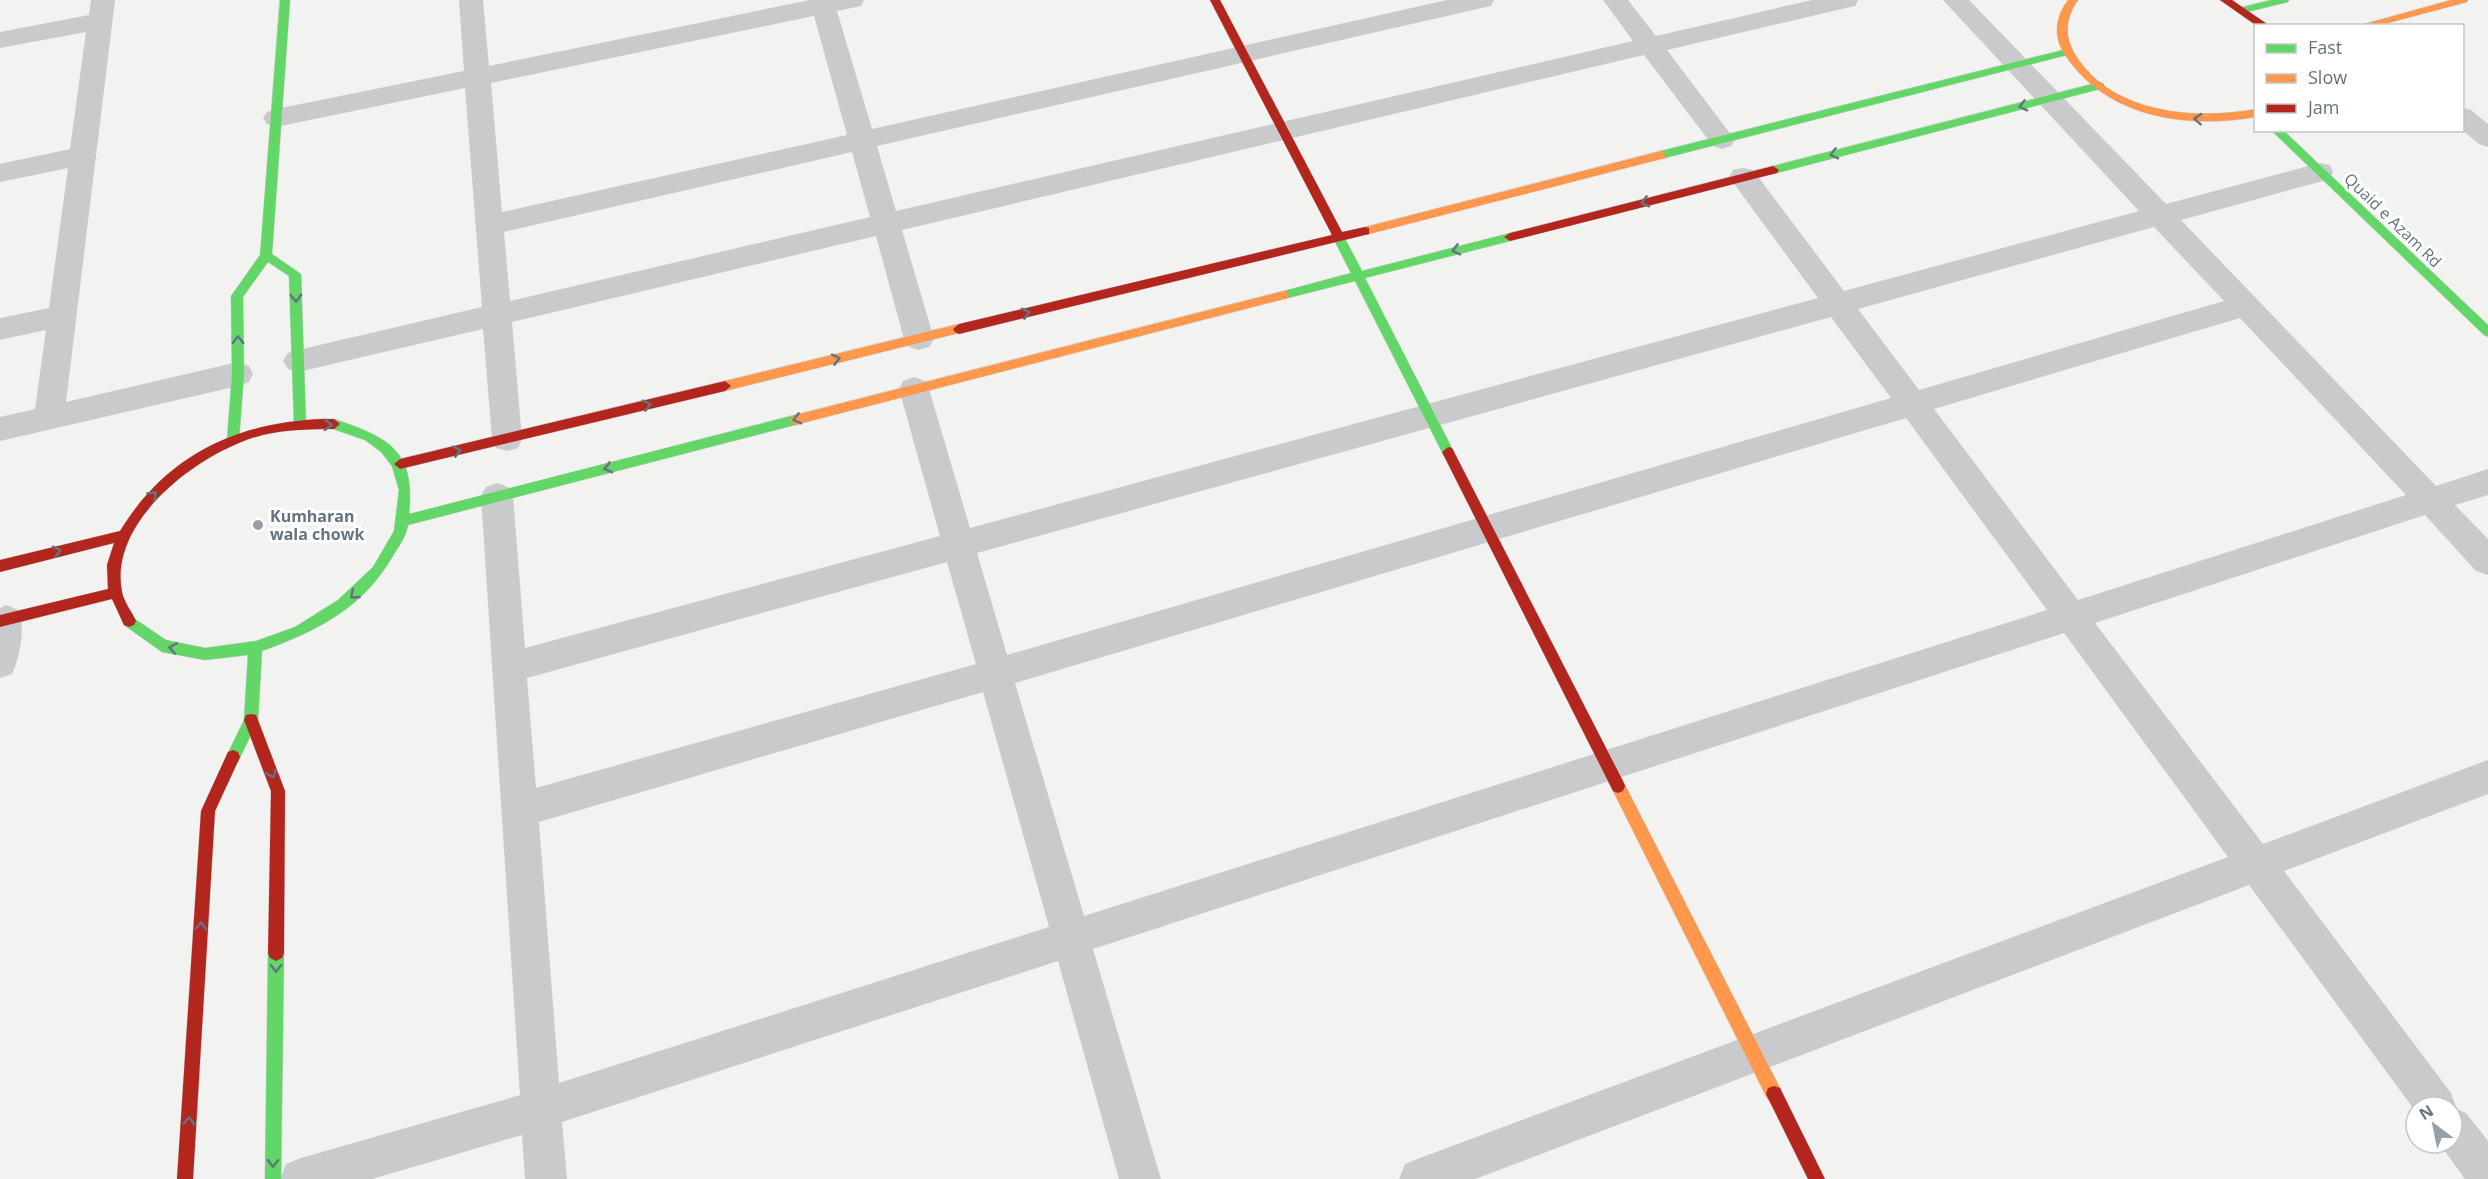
<svg xmlns="http://www.w3.org/2000/svg" width="2488" height="1179" viewBox="0 0 2488 1179" font-family="'Open Sans',sans-serif">
  <rect width="100%" height="100%" fill="#f2f2f1"/>
  <g fill="none" stroke-linecap="round" stroke-linejoin="round">
    <g stroke="#cfd0d0" stroke-width="1">
      <g id="fast">
        <polygon points="280,0 290,0 272,254 301,274 306,424 300,429 294,424 289,276 268,262 243,297 244,374 239,440 233,445 227,440 232,374 231,296 260,255"/>
        <polygon points="2271,0 2289,0 2288,2 2243,13 2238,10 2239,8"/>
        <polygon points="2067,49 2071,50 2071,54 1661,159 1656,155 1661,151"/>
        <polygon points="2100,82 2104,84 2104,88 1773,174 1767,170 1773,166"/>
        <polygon points="2271,130 2283,130 2488,325 2488,337 2484,335"/>
        <polygon points="1337,230 1341,231 1362,271 1510,233 1516,237 1510,241 1365,278 1454,452 1452,456 1444,456 1355,281 1284,299 1278,295 1284,291 1351,273 1331,234"/>
        <path d="M795,415L799,416L801,420L799,424L408,525C406,536 400,545 394,554C364,608 317,631 262,651L258,720L238,762L233,764L228,762L226,757L244,720L248,655L205,660L162,652L124,625L122,621L124,617L129,615L166,640L205,648L256,641L295,627L338,600L373,567L394,531L399,490L392,466L381,452L365,440L330,428L328,424L334,419C388,437 416,450 409,514Z"/>
        <polygon points="276,945 282,948 284,953 281,1179 265,1179 268,953 270,948"/>
      </g>
    </g>
    <g stroke="#cfd0d0" stroke-width="1">
      <g id="slow">
        <path d="M2068,0H2078C2064,20 2064,38 2078,59C2116,114 2195,120 2256,109V117C2186,129 2107,118 2065,55C2053,37 2055,17 2068,0Z"/>
        <polygon points="2451,0 2468,0 2467,2 2377,26 2357,26"/>
        <polygon points="1661,151 1666,155 1665,158 1365,235 1359,231 1365,227"/>
        <polygon points="1284,291 1290,295 1288,298 795,425 789,420 795,415"/>
        <polygon points="959,324 965,329 963,332 725,391 719,386 725,381"/>
        <polygon points="1618,779 1623,781 1780,1088 1782,1094 1780,1100 1774,1102 1768,1100 1613,791 1611,786 1613,781"/>
      </g>
    </g>
    <g stroke="#cfd0d0" stroke-width="1">
      <g id="jam">
        <polygon points="1210,0 1220,0 1342,232 1365,227 1369,228 1369,234 959,334 955,332 953,329 959,324 1332,235"/>
        <polygon points="2220,0 2232,0 2270,26 2257,26"/>
        <polygon points="1773,166 1779,170 1777,173 1510,241 1504,237 1510,233"/>
        <polygon points="725,381 731,386 725,391 400,469 394,464 400,459"/>
        <path d="M321,419H334L340,424L334,429C303,429 268,430 239,443C185,465 109,526 122,592C124,602 132,612 136,621L134,625L129,627L124,625L112,599L0,627V615L108,589L107,565L114,543L0,572V560L120,531C166,456 235,423 321,419Z"/>
        <polygon points="1448,447 1452,448 1623,781 1625,786 1623,791 1618,793 1613,791 1442,452"/>
        <polygon points="251,714 256,715 258,720 285,791 284,953 282,958 276,961 270,958 268,953 271,791 244,720 246,715"/>
        <polygon points="233,750 238,752 240,757 215,811 193,1179 177,1179 201,811 228,752"/>
        <polygon points="1774,1086 1780,1088 1825,1179 1808,1179 1766,1094 1768,1088"/>
      </g>
    </g>
    <g fill="#c8cacb" fill-rule="evenodd">
      <polygon points="91,0 115,0 66,402 238,362 249,366 253,374 249,382 238,386 0,441 0,417 35,409 46,330 0,340 0,318 49,308 68,168 0,182 0,164 70,149 86,32 0,48 0,32 89,15"/>
      <path d="M459,0H483L489,66L810,0H864L861,6L837,11L872,129L1447,0H1494L1491,6L1482,8L877,146L896,211L1633,41L1603,0H1628L1656,36L1812,0H1858L1855,6L1846,8L1667,50L1735,140L1731,146L1722,149L1713,146L1644,55L902,230L934,339L929,347L919,350L909,347L904,339L876,236L512,322L522,439L518,448L507,451L496,448L492,439L483,329L298,372L288,369L283,361L288,353L298,350L482,307L465,88L276,127L267,124L263,118L267,112L276,109L464,71ZM814,16L847,135L502,212L491,83ZM852,152L870,217L510,301L504,232Z"/>
      <path d="M1943,0H1969L2166,204L2320,163L2330,165L2333,172L2330,179L2181,220L2436,486L2488,469V495L2455,505L2488,539V575L2476,571L2425,515L2095,623L2263,844L2488,760V794L2284,871L2451,1093L2457,1109L2466,1113L2488,1141V1179H2465L2439,1143H2452V1107H2416V1112L2249,885L1475,1179H1399L1405,1164L1420,1158L2228,857L2064,633L1093,949L1161,1179H1119L1058,961L562,1122L567,1179H525L522,1135L372,1179H280L286,1164L301,1158L520,1095L481,496L486,487L497,483L508,487L513,496L525,648L940,536L899,389L903,381L914,377L925,381L929,389L970,528L1818,298L1729,177L1733,170L1743,168L1753,170L1844,291L2139,211ZM2154,227L2224,301L1919,390L1858,309ZM1831,317L1891,398L1007,655L977,553ZM2240,318L2406,495L2078,600L1934,409ZM1906,418L2047,610L1084,916L1015,683ZM947,562L976,664L536,788L527,678ZM983,692L1049,927L559,1083L539,822Z"/>
      <polygon points="2462,107 2471,110 2488,124 2488,147 2479,144 2462,130"/>
      <path d="M6,605L18,610C26,627 20,656 12,674L0,678V608Z"/>
    </g>
    <use href="#fast" fill="#63d668" fill-rule="evenodd"/>
    <use href="#slow" fill="#ff974d" fill-rule="evenodd"/>
    <use href="#jam" fill="#b3261e" fill-rule="evenodd"/>
  </g>
  <defs><path id="oneway-chevron" d="M-2-3.5L2.5 0L-2 3.5" fill="none" stroke-width="1.6" stroke-linecap="round" stroke-linejoin="round" transform="scale(1.5)"/></defs>
  <g stroke="#64747f">
    <use href="#oneway-chevron" transform="translate(2023 106) rotate(166)"/>
    <use href="#oneway-chevron" transform="translate(2198 119) rotate(-177)"/>
    <use href="#oneway-chevron" transform="translate(1834 154) rotate(166)"/>
    <use href="#oneway-chevron" transform="translate(1645 202) rotate(166)"/>
    <use href="#oneway-chevron" transform="translate(1456 250) rotate(166)"/>
    <use href="#oneway-chevron" transform="translate(296 298) rotate(88)"/>
    <use href="#oneway-chevron" transform="translate(1026 313) rotate(-14)"/>
    <use href="#oneway-chevron" transform="translate(238 340) rotate(-91)"/>
    <use href="#oneway-chevron" transform="translate(836 359) rotate(-14)"/>
    <use href="#oneway-chevron" transform="translate(647 405) rotate(-14)"/>
    <use href="#oneway-chevron" transform="translate(797 419) rotate(166)"/>
    <use href="#oneway-chevron" transform="translate(328 425) rotate(4)"/>
    <use href="#oneway-chevron" transform="translate(457 451) rotate(-14)"/>
    <use href="#oneway-chevron" transform="translate(608 468) rotate(166)"/>
    <use href="#oneway-chevron" transform="translate(153 495) rotate(-46)"/>
    <use href="#oneway-chevron" transform="translate(57 551) rotate(-14)"/>
    <use href="#oneway-chevron" transform="translate(354 595) rotate(139)"/>
    <use href="#oneway-chevron" transform="translate(173 648) rotate(-170)"/>
    <use href="#oneway-chevron" transform="translate(272 774) rotate(69)"/>
    <use href="#oneway-chevron" transform="translate(201 926) rotate(-87)"/>
    <use href="#oneway-chevron" transform="translate(276 968) rotate(91)"/>
    <use href="#oneway-chevron" transform="translate(189 1121) rotate(-87)"/>
    <use href="#oneway-chevron" transform="translate(273 1163) rotate(91)"/>
  </g>
  <circle fill="#96a0a7" stroke="#fff" stroke-width="2" cx="258" cy="525" r="6"/>
  <g text-anchor="middle" dominant-baseline="central" stroke-width="6" stroke-linejoin="round" paint-order="stroke">
    <g font-size="16" fill="#64747f" stroke="#fff">
      <text transform="translate(2393 220) rotate(44)">Quaid e Azam Rd</text>
    </g>
    <g font-size="16" font-weight="bold" fill="#64747f" stroke="#fff" text-anchor="start">
      <text x="270" y="516">Kumharan<tspan x="270" dy="18">wala chowk</tspan></text>
    </g>
  </g>
  <rect x="2254" y="24" width="210" height="108" fill="#ffffff" stroke="#c1c7cc" stroke-width="1.5"/>
  <rect x="2266" y="44" width="30" height="9" fill="#63d668" stroke="#c1c7cc" stroke-width="1.5"/>
  <text x="2308" y="54" font-size="18" fill="#64747f">Fast</text>
  <rect x="2266" y="74" width="30" height="9" fill="#ff974d" stroke="#c1c7cc" stroke-width="1.5"/>
  <text x="2308" y="84" font-size="18" fill="#64747f">Slow</text>
  <rect x="2266" y="104" width="30" height="9" fill="#b3261e" stroke="#c1c7cc" stroke-width="1.5"/>
  <text x="2308" y="114" font-size="18" fill="#64747f">Jam</text>
  <g transform="translate(2434 1125) rotate(328)"><circle r="28" fill="#ffffff" stroke="#c1c7cc" stroke-width="1.5"/>
  <path d="M0-4.5L10 22L0 15L-10 22Z" fill="#96a0a7"/>
  <text y="-9" font-size="16" font-weight="bold" text-anchor="middle" fill="#64747f">N</text>
  </g>
</svg>
